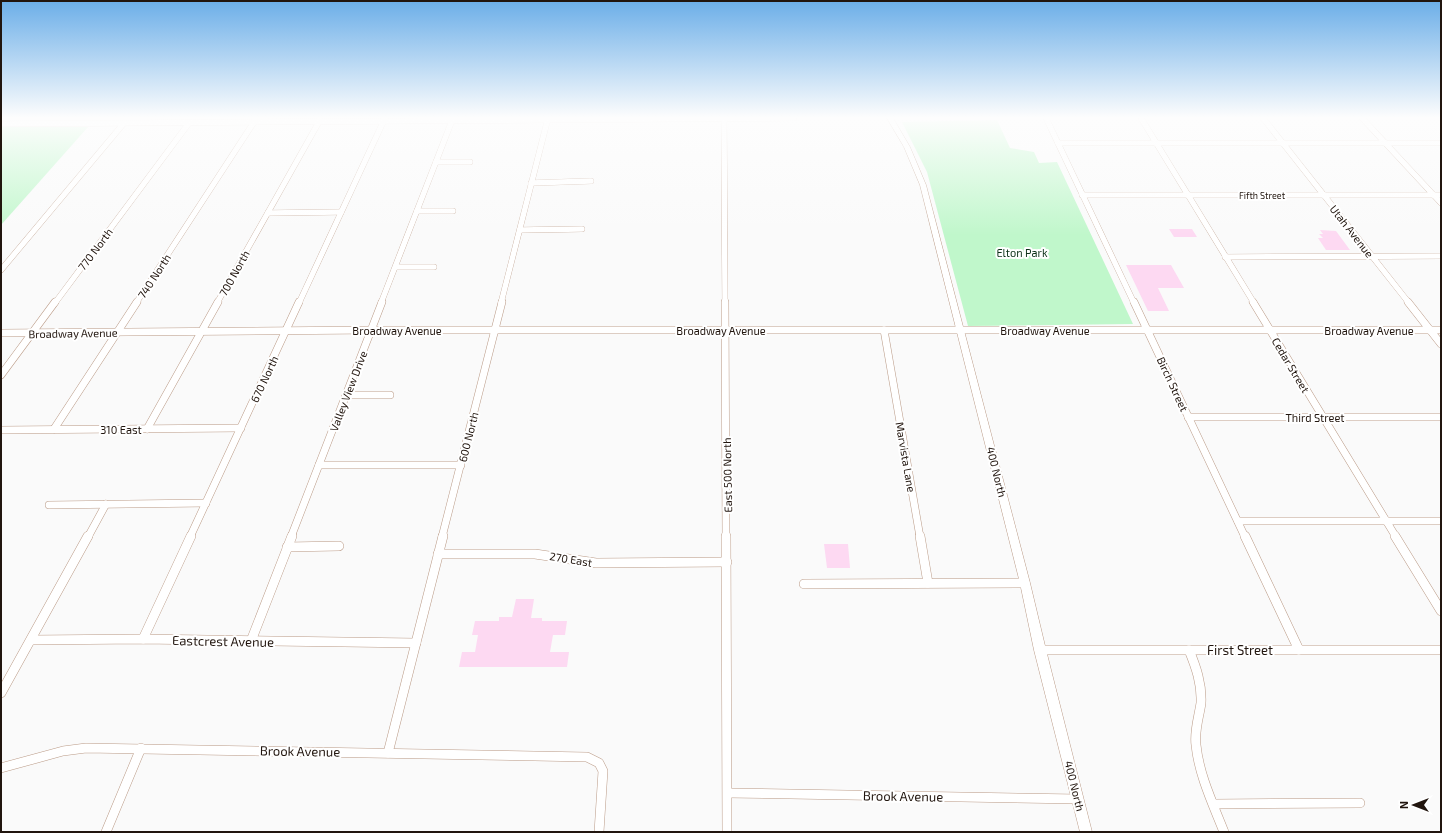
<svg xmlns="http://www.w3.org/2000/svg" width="1442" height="833" viewBox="0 0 1442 833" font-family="'Exo 2',sans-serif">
  <rect width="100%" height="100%" fill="#fafafa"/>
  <g fill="#c0f7cb">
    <polygon points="997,120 1010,148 1034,152 1039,163 1057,162 1133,324 968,326 927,172 902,122"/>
    <polygon points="1,127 88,127 1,225"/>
  </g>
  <g fill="#fdd9f2">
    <polygon points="1169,229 1192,229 1197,237 1174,237"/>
    <polygon points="1320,230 1336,231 1350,250 1326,250 1318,238 1323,238 1319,234 1323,234"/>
    <polygon points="1126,265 1171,265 1184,288 1158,288 1169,311 1148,311"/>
    <polygon points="824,544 848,544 850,568 827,568"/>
    <polygon points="516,599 534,599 531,618 542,618 542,621 567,621 565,635 553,635 550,652 569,652 567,667 459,667 462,652 475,652 478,635 472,635 475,621 499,621 499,617 512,617"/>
  </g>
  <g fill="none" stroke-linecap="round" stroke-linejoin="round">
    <g stroke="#bb9b87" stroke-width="6">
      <g id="minor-far2">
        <polyline points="724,118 725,303"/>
        <polyline points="1046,118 1134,303"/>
        <polyline points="1141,118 1254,303"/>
        <polyline points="1263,118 1409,303"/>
        <polyline points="1362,118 1441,203"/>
        <polyline points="1,124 794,118"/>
        <polyline points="1058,143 1441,143"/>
        <polyline points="436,162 470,162"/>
        <polyline points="531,183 591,181"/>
        <polyline points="1082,195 1441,195"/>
        <polyline points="417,211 453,211"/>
        <polyline points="268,213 341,212"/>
        <polyline points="520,230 582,229"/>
        <polyline points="1225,257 1441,256"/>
        <polyline points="396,267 434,267"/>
        <polyline points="1,270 124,123"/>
        <polyline points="55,303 189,123"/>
        <polyline points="136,303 254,122"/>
        <polyline points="217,303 320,120"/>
        <polyline points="299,303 385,118"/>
        <polyline points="381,303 453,118"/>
        <polyline points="501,303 548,118"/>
      </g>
    </g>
    <g stroke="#bb9b87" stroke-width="8">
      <g id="minor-far1">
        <polyline points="725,302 726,537"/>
        <polyline points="1134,302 1245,537"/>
        <polyline points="1253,302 1396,537"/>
        <polyline points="1408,302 1441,344"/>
        <polyline points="884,330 920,537"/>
        <polyline points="1,333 371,330 1441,330"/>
        <polyline points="1,375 55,302"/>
        <polyline points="346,395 390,395"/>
        <polyline points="1188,417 1441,417"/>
        <polyline points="54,429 137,302"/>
        <polyline points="147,429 218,302"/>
        <polyline points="1,430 241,428"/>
        <polyline points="319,465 461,465"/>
        <polyline points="49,505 206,503"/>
        <polyline points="1238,521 1441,521"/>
        <polyline points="88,537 106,504"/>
        <polyline points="190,537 299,302"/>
        <polyline points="291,537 382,302"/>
        <polyline points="442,537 502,302"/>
      </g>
    </g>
    <g stroke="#bb9b87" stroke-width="10">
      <g id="minor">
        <polyline points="726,536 727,832"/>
        <polyline points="920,536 928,583"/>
        <polyline points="1245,536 1299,650"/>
        <polyline points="1395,536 1441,611"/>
        <polyline points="287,547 339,546"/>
        <polyline points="438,554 535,554 596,563 727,562"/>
        <polyline points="804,584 1025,583"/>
        <polyline points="143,639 191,536"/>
        <polyline points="31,640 143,639 416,643"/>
        <polyline points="251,641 292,536"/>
        <polyline points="1040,650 1441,650"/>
        <path d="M1189,650C1196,667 1202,684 1201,703C1199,717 1194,731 1196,745C1199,775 1213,804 1224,832"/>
        <polyline points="1,693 88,536"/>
        <polyline points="388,753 443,536"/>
        <polyline points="1,768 63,751 86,748 587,757 599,763 603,771 599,832"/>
        <polyline points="728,793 1078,799"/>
        <polyline points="1214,804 1360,803"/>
        <polyline points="106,832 141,748"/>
      </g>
    </g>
    <g stroke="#bb9b87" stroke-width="1">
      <polygon id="tertiary" points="887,118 893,118 910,147 926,185 1030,583 1046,650 1092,832 1080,832 1034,650 1020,583 920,185 904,147"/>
    </g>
    <use href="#minor-far2" stroke="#fff" stroke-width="5.5"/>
    <use href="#minor-far1" stroke="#fff" stroke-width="7"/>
    <use href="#minor" stroke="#fff" stroke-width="9"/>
    <use href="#tertiary" fill="#fff" fill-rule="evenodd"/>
  </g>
  <linearGradient id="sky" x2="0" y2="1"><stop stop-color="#6baee8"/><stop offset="0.5" stop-color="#fdfdfd"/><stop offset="1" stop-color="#fdfdfd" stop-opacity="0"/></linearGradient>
  <rect width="1442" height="235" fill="url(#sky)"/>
  <g text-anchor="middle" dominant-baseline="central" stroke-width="4" stroke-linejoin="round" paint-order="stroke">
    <g font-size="9" fill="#21150e" stroke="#fff">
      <text x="1262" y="195">Fifth Street</text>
    </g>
    <g font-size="11" fill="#21150e" stroke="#fff">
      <text transform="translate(1352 231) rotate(52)">Utah Avenue</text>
      <text transform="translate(95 249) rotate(-53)">770 North</text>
      <text transform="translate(234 273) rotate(-61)">700 North</text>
      <text transform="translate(154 276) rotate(-57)">740 North</text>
      <text x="397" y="330">Broadway Avenue</text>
      <text x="721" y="330">Broadway Avenue</text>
      <text x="1045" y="330">Broadway Avenue</text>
      <text x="1369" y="330">Broadway Avenue</text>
      <text transform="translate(73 333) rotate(-1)">Broadway Avenue</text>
      <text transform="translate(1291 365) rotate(59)">Cedar Street</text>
      <text transform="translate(264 379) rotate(-65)">670 North</text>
      <text transform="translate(1173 384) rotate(65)">Birch Street</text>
      <text transform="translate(348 391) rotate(-69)">Valley View Drive</text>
      <text x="1315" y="417">Third Street</text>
      <text x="121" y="429">310 East</text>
      <text transform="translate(468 437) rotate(-76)">600 North</text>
      <text transform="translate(906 457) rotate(80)">Marvista Lane</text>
      <text transform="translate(997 472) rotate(76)">400 North</text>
      <text transform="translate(727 475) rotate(-91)">East 500 North</text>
      <text transform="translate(571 559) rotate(9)">270 East</text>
      <text transform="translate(1075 786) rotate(76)">400 North</text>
    </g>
    <g font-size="11" fill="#0c3118" stroke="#fff">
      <text x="1022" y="252">Elton Park</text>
    </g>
    <g font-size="13" fill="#21150e" stroke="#fff">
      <text transform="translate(223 641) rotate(1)">Eastcrest Avenue</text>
      <text x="1240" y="650">First Street</text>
      <text transform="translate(300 751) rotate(1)">Brook Avenue</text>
      <text transform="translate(903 796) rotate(1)">Brook Avenue</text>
    </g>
  </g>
  <rect width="1442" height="833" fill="none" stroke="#21150e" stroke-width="4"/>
  <g transform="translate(1414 805) rotate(270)" stroke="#ffffff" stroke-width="3" paint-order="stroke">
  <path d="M0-3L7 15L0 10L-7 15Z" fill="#21150e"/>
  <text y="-6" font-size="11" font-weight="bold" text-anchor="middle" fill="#21150e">N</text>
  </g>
</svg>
